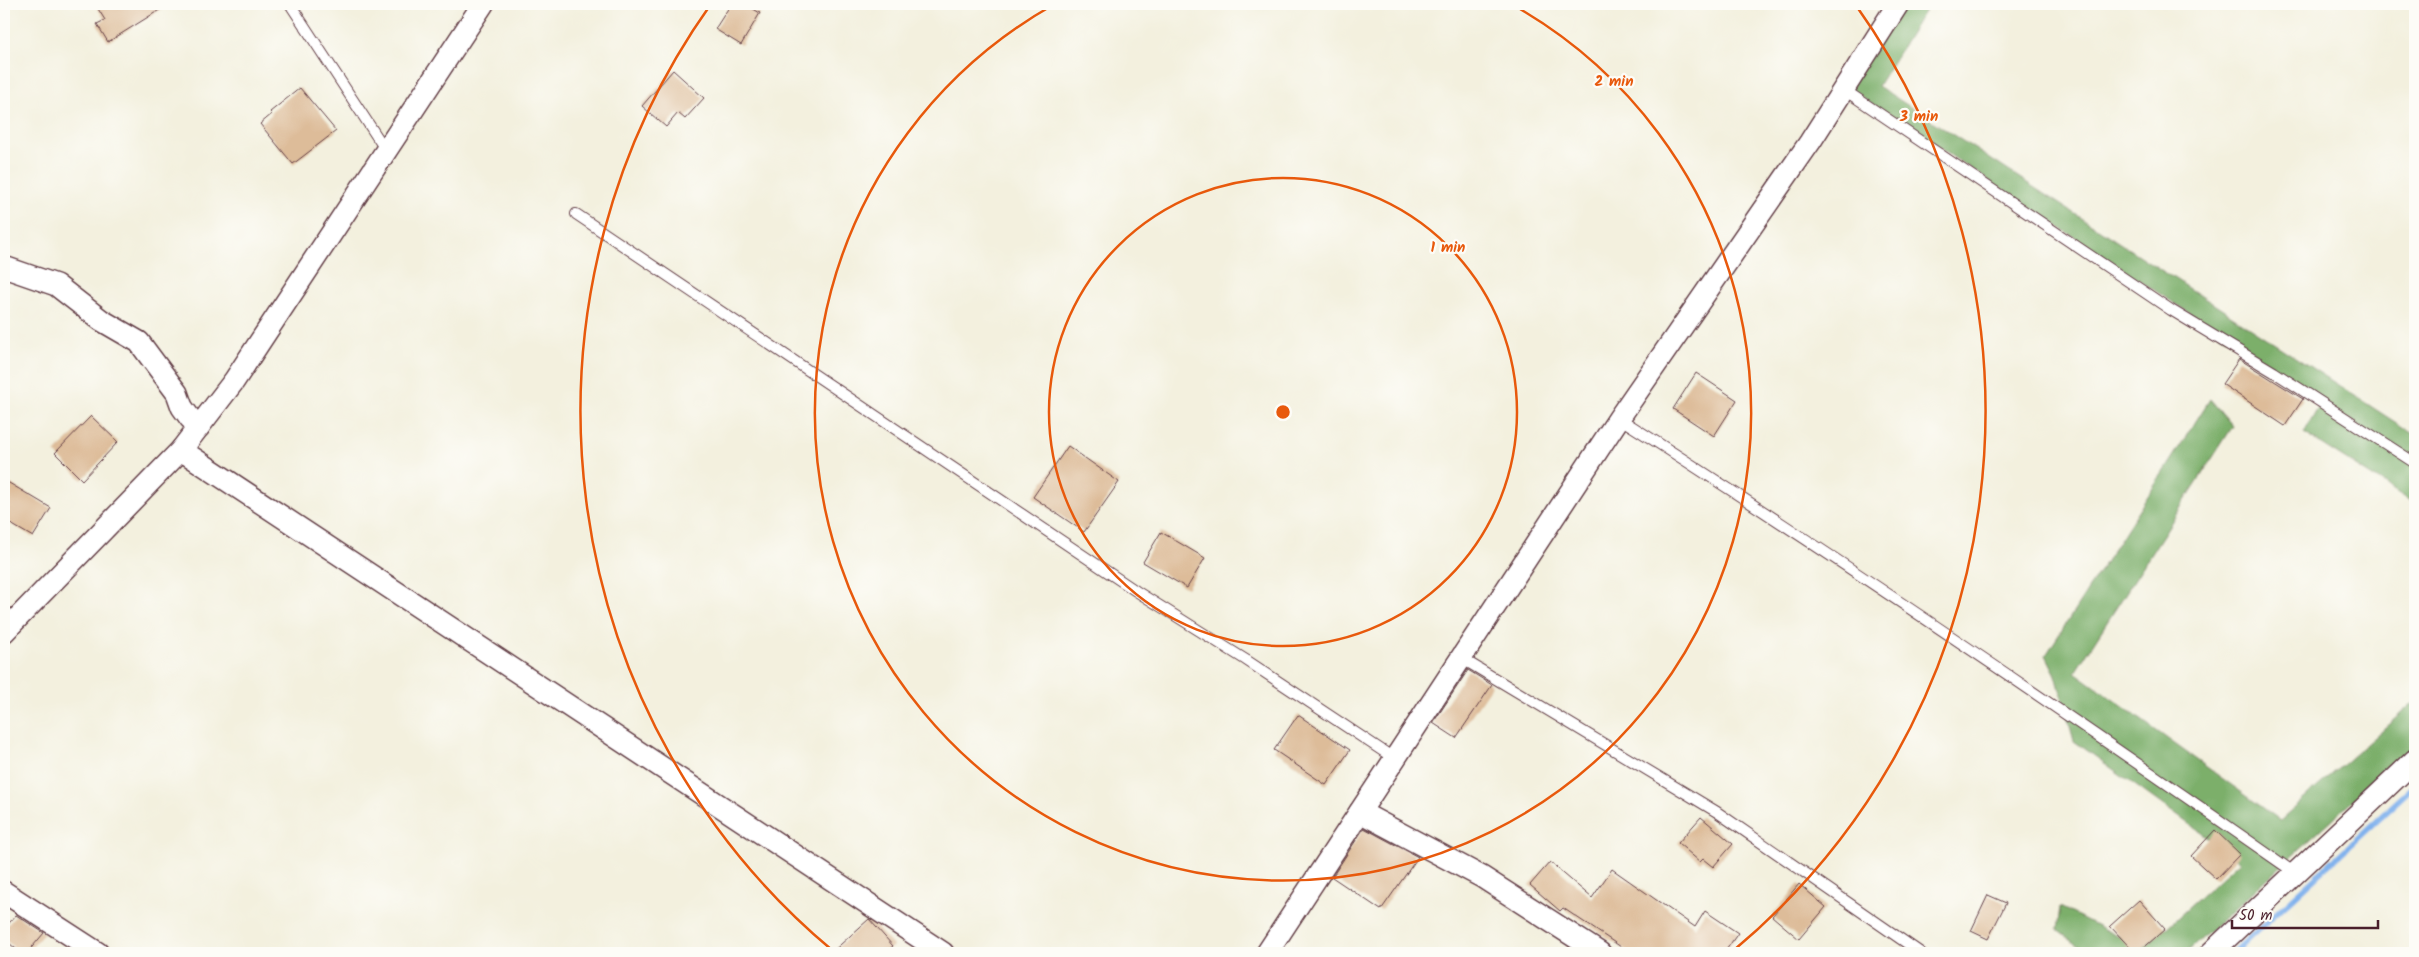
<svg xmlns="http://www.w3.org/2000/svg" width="2419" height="957" viewBox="0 0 2419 957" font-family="Kalam,sans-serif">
  <rect width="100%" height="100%" fill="#fdfcf7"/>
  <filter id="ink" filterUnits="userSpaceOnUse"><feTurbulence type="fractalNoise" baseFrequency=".02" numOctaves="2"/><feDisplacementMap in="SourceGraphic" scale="10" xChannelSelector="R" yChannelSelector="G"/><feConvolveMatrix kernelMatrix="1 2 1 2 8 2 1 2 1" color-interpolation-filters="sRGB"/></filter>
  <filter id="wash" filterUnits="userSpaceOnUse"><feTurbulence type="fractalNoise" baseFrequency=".0096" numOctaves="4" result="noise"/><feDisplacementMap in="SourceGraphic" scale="20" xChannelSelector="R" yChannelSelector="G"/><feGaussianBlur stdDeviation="1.12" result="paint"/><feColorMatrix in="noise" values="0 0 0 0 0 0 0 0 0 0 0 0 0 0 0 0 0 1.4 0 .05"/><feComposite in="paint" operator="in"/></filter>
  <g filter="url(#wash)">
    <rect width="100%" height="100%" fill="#f3f0de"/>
    <g fill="#7baf6b" stroke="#62674b">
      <polygon points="1902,4 1929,4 1878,86 2415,435 2415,504 2304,433 2322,401 1847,87"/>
      <polygon points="2210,399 2233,426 2075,672 2280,820 2415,701 2415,744 2186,953 2089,953 2057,930 2060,907 2143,949 2240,861 2074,741 2056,675 2046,655"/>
    </g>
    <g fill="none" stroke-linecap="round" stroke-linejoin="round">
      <polyline stroke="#81b2ed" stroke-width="5.5" points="2233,953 2415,785"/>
    </g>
    <g id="blocks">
      <g fill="#ddbc99">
        <polygon points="95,4 169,4 108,42 97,24 105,20"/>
        <polygon points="731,4 745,4 760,13 741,45 715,29"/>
        <polygon points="673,70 704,98 685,119 678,113 666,127 642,106"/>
        <polygon points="300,88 336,131 293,164 260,124 272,114 270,112"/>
        <polygon points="2239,359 2303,399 2285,426 2222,384"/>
        <polygon points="1696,373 1737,400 1714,436 1673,409"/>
        <polygon points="91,416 118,442 82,480 55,453"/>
        <polygon points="1068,446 1119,482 1084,532 1033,497"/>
        <polygon points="4,480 51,508 33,537 4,520"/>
        <polygon points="1161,532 1205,558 1187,588 1143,562"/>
        <polygon points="1468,670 1492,685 1456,738 1433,723"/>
        <polygon points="1298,715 1350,750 1326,785 1274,750"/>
        <polygon points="1701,817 1733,844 1713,867 1703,859 1700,862 1678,843"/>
        <polygon points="1364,828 1418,857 1381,910 1332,877"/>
        <polygon points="2215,830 2240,854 2216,879 2191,856"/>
        <polygon points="1550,862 1592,898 1612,869 1695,927 1705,911 1738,933 1724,953 1630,953 1563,908 1560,911 1530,885"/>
        <polygon points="1799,884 1826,907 1799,939 1772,916"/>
        <polygon points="1988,895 2006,903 1988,939 1971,931"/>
        <polygon points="2139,900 2165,929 2138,953 2135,953 2110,926"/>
        <polygon points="16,915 44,933 27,953 21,953 4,939 4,929"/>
        <polygon points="869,919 893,946 885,953 831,953"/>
      </g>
    </g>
  </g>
  <g filter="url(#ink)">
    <use href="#blocks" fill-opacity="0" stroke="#633e46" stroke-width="1"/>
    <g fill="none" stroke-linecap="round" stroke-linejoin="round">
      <g stroke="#633e46" stroke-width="12">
        <g id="service">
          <polyline points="290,4 385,149"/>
          <polyline points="1843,89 2171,310 2274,372 2415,463"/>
          <polyline points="576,214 1136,591 1246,660 1395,759"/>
          <path d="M1619,418C1848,564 2072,717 2295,873"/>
          <polyline points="1461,658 1717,812 1921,953"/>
        </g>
      </g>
      <g stroke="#633e46" stroke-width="24">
        <g id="minor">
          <polyline points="4,267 56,285 101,320 139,342 177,393 182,407 190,418 199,427"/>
          <polyline points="181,450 943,953"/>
          <polyline points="4,632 181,450 234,381 483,4"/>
          <polyline points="1360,812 1482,877 1600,953"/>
          <polyline points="4,892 98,953"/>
          <polyline points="1267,953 1619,418 1810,142 1898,4"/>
          <polyline points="2211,953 2415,760"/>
        </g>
      </g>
      <use href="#service" stroke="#fff" stroke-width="10"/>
      <use href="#minor" stroke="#fff" stroke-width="21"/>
    </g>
  </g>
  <g fill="none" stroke="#e8590c" stroke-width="2.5">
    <circle cx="1283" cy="412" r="234"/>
    <path d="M1513 5A468 468 0 1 1 1053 5"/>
    <path d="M832 950A702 702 0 0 1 711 4M1855 4A702 702 0 0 1 1734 950"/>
  </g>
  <circle cx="1283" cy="412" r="8" fill="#e8590c" stroke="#fdfcf7" stroke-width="2.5"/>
  <g font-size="15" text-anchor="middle" font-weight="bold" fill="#e8590c" stroke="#fdfcf7" stroke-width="4.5" stroke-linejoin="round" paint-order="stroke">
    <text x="1614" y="86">2 min</text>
    <text x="1919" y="121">3 min</text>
    <text x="1448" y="252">1 min</text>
  </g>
  <rect width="2419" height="957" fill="none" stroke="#fdfcf7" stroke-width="20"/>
  <path d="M2232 920v8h146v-8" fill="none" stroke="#4a1f2b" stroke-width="2.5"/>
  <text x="2239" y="920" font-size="15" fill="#4a1f2b" stroke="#fdfcf7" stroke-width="4" paint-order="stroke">50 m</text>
</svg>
